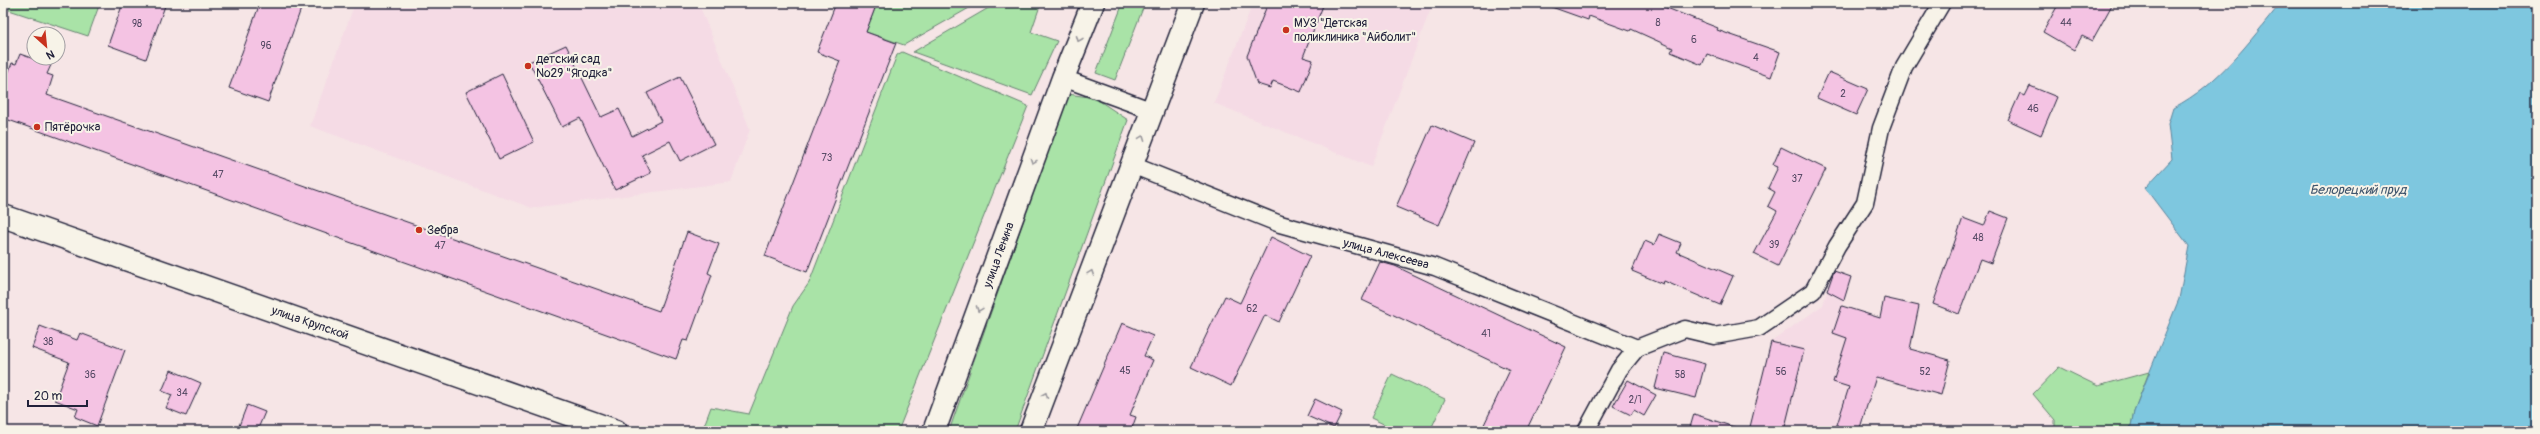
<svg xmlns="http://www.w3.org/2000/svg" width="2540" height="434" viewBox="0 0 2540 434" font-family="Pangolin,sans-serif">
  <rect width="100%" height="100%" fill="#f6e5e6"/>
  <filter id="ink" filterUnits="userSpaceOnUse"><feTurbulence type="fractalNoise" baseFrequency=".025" numOctaves="2"/><feDisplacementMap in="SourceGraphic" scale="8" xChannelSelector="R" yChannelSelector="G"/><feConvolveMatrix kernelMatrix="1 2 1 2 8 2 1 2 1" color-interpolation-filters="sRGB"/></filter>
  <g filter="url(#ink)">
    <g fill="#f5dbe5">
      <polygon points="355,3 691,3 700,7 750,129 731,182 532,208 310,126"/>
      <polygon points="1253,3 1433,3 1371,167 1214,103"/>
      <polygon points="1833,271 1851,277 1842,306 1876,317 1882,359 1859,431 1749,431 1771,342 1823,305"/>
    </g>
    <g fill="#a9e3a7" stroke="#668271">
      <polygon points="3,3 100,3 88,36 3,8"/>
      <polygon points="877,3 978,3 904,45 866,32"/>
      <polygon points="997,3 1041,3 1031,32 1057,41 1032,95 913,52"/>
      <polygon points="1123,3 1145,3 1115,80 1096,73"/>
      <polygon points="902,52 1028,106 898,431 702,431 711,407 749,414 793,306 809,283 897,55"/>
      <polygon points="1068,94 1095,98 1128,120 1015,431 949,431"/>
      <polygon points="2059,367 2098,386 2149,372 2134,411 2130,431 2055,431 2055,420 2033,394"/>
      <polygon points="1392,374 1445,399 1430,431 1398,431 1371,418"/>
    </g>
    <path fill="#7ec7df" stroke="#59859d" d="M2281,3H2537V431H2130L2134,411L2179,299L2189,246L2145,188L2172,159L2168,124L2173,108C2219,84 2249,42 2281,3Z"/>
    <g fill="#f4c3e3" stroke="#22223b">
      <polygon points="123,3 166,3 146,59 108,45"/>
      <polygon points="260,3 303,3 268,102 229,88"/>
      <polygon points="836,3 877,3 866,32 896,43 807,272 765,256 840,61 817,52"/>
      <polygon points="1268,3 1324,3 1303,57 1313,60 1301,92 1273,81 1270,88 1257,84 1247,56"/>
      <polygon points="1546,3 1654,3 1718,28 1717,30 1780,52 1771,77 1707,54 1702,65 1671,52 1673,48 1631,29 1630,31 1589,16 1588,20 1546,5"/>
      <polygon points="2059,3 2113,3 2092,41 2082,36 2074,50 2043,32"/>
      <polygon points="566,45 601,117 619,109 632,136 661,121 647,93 680,77 714,144 680,161 670,141 642,155 651,173 615,190 580,118 562,127 529,62"/>
      <polygon points="20,54 51,65 47,74 53,76 47,95 659,311 687,232 719,244 708,273 712,275 688,341 683,340 676,359 3,118 3,87 12,63 16,64"/>
      <polygon points="1829,72 1868,89 1856,115 1817,98"/>
      <polygon points="502,74 534,142 499,159 466,92"/>
      <polygon points="2030,86 2057,97 2041,135 2008,120 2020,93 2025,96"/>
      <polygon points="1432,125 1474,143 1439,225 1396,207"/>
      <polygon points="1781,147 1826,169 1778,266 1754,254 1777,211 1768,206 1775,192 1768,188 1778,167 1773,165"/>
      <polygon points="1990,211 2008,218 1991,263 1980,259 1959,314 1933,304 1963,218 1984,226"/>
      <polygon points="1659,234 1681,243 1677,252 1733,276 1720,305 1664,281 1663,284 1632,271 1645,241 1654,245"/>
      <polygon points="1271,237 1310,256 1279,322 1265,315 1231,386 1191,367 1225,296 1240,303"/>
      <polygon points="1380,262 1395,266 1566,347 1526,431 1481,431 1510,370 1362,300"/>
      <polygon points="1834,271 1851,277 1844,300 1827,291"/>
      <polygon points="1884,298 1919,306 1910,349 1950,360 1941,395 1876,377 1859,431 1835,431 1849,387 1833,382 1847,338 1833,333 1842,306 1880,318"/>
      <polygon points="1122,323 1153,336 1144,356 1153,360 1130,415 1136,417 1131,431 1076,431"/>
      <polygon points="40,326 77,340 80,333 125,350 97,426 75,417 78,409 55,400 69,362 32,348"/>
      <polygon points="1771,342 1804,350 1784,431 1749,431"/>
      <polygon points="1664,353 1705,364 1696,398 1655,388"/>
      <polygon points="171,370 201,383 186,416 166,408 172,395 162,391"/>
      <polygon points="1628,380 1656,395 1644,416 1634,410 1631,415 1613,406"/>
      <polygon points="1315,399 1342,412 1334,428 1307,416"/>
      <polygon points="247,405 265,412 257,431 237,431"/>
      <polygon points="1694,414 1737,428 1737,431 1689,431"/>
    </g>
    <g fill="none" stroke-linecap="round" stroke-linejoin="round">
      <g stroke="#22223b" stroke-width="19">
        <g id="street">
          <polyline points="1063,78 1153,111"/>
          <polyline points="1132,165 1280,224 1435,267 1637,348 1619,370 1586,431"/>
          <polyline points="1637,348 1685,329 1714,336 1759,328 1813,291 1837,246 1865,203 1881,128 1904,67 1942,3"/>
        </g>
      </g>
      <g stroke="#22223b" stroke-width="25">
        <g id="secondary">
          <polyline points="3,216 616,431"/>
          <polyline points="934,431 1063,78 1093,3"/>
          <polyline points="1031,431 1193,3"/>
        </g>
      </g>
      <use href="#street" stroke="#f7f3e8" stroke-width="16"/>
      <use href="#secondary" stroke="#f7f3e8" stroke-width="22"/>
    </g>
    <defs><path id="oneway-chevron" d="M-2-3.5L2.5 0L-2 3.5" fill="none" stroke-width="1.6" stroke-linecap="round" stroke-linejoin="round"/></defs>
    <g stroke="#97959a">
      <use href="#oneway-chevron" transform="translate(1079 39) rotate(112)"/>
      <use href="#oneway-chevron" transform="translate(1142 138) rotate(-69)"/>
      <use href="#oneway-chevron" transform="translate(1033 161) rotate(110)"/>
      <use href="#oneway-chevron" transform="translate(1091 273) rotate(-70)"/>
      <use href="#oneway-chevron" transform="translate(979 309) rotate(110)"/>
      <use href="#oneway-chevron" transform="translate(1045 395) rotate(-68)"/>
    </g>
  </g>
  <g fill="#c8321e" stroke="#f7f3e8" stroke-width="1.5">
    <circle cx="1286" cy="30" r="4"/>
    <circle cx="528" cy="66" r="4"/>
    <circle cx="37" cy="127" r="4"/>
    <circle cx="419" cy="230" r="4"/>
  </g>
  <g text-anchor="middle" dominant-baseline="central" stroke-width="4" stroke-linejoin="round" paint-order="stroke">
    <g font-size="10" fill="#564a65">
      <text x="1658" y="23">8</text>
      <text x="2066" y="23">44</text>
      <text x="137" y="24">98</text>
      <text x="1694" y="40">6</text>
      <text x="266" y="46">96</text>
      <text x="1756" y="58">4</text>
      <text x="1843" y="94">2</text>
      <text x="2033" y="109">46</text>
      <text x="827" y="158">73</text>
      <text x="218" y="175">47</text>
      <text x="1797" y="179">37</text>
      <text x="1978" y="238">48</text>
      <text x="1774" y="245">39</text>
      <text x="440" y="246">47</text>
      <text x="1252" y="309">62</text>
      <text x="1486" y="334">41</text>
      <text x="48" y="342">38</text>
      <text x="1125" y="371">45</text>
      <text x="1781" y="372">56</text>
      <text x="1925" y="372">52</text>
      <text x="90" y="375">36</text>
      <text x="1680" y="375">58</text>
      <text x="182" y="393">34</text>
      <text x="1635" y="400">2/1</text>
    </g>
    <g font-size="12" fill="#22223b" stroke="#f7f3e8" text-anchor="start">
      <text x="1294" y="23">МУЗ "Детская<tspan x="1294" dy="14">поликлиника "Айболит"</tspan></text>
      <text x="536" y="59">детский сад<tspan x="536" dy="14">№29 "Ягодка"</tspan></text>
      <text x="45" y="127">Пятёрочка</text>
      <text x="427" y="230">Зебра</text>
    </g>
    <g font-size="12" fill="#22223b" stroke="#f7f3e8">
      <text transform="translate(1386 254) rotate(15)">улица Алексеева</text>
      <text transform="translate(999 255) rotate(-70)">улица Ленина</text>
      <text transform="translate(310 323) rotate(19)">улица Крупской</text>
    </g>
    <g font-size="13" font-style="italic" fill="#3e546c" stroke="#f7f3e8">
      <text x="2358" y="190">Белорецкий пруд</text>
    </g>
  </g>
  <rect width="2540" height="434" fill="none" stroke="#f7f3e8" stroke-width="16"/>
  <rect x="8" y="8" width="2524" height="418" fill="none" stroke="#22223b" stroke-width="1.5" filter="url(#ink)"/>
  <g transform="translate(46 46) rotate(153)"><circle r="19" fill="#f7f3e8" stroke="#a29fa3"/>
  <path d="M0-3L7 15L0 10L-7 15Z" fill="#c8321e"/>
  <text y="-6" font-size="11" font-weight="bold" text-anchor="middle" fill="#22223b">N</text>
  </g>
  <path d="M28 400v6h59v-6" fill="none" stroke="#22223b" stroke-width="2"/>
  <text x="34" y="400" font-size="12" fill="#22223b" stroke="#f7f3e8" stroke-width="3" paint-order="stroke">20 m</text>
</svg>
